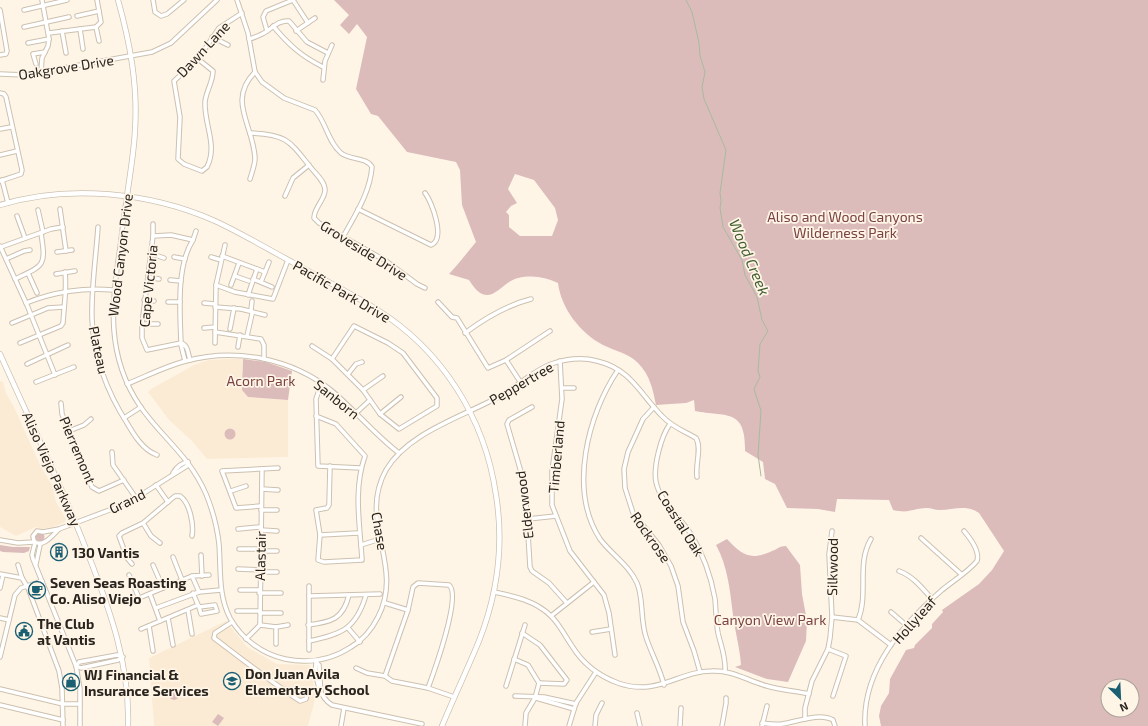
<svg xmlns="http://www.w3.org/2000/svg" width="1148" height="726" viewBox="0 0 1148 726" font-family="'Exo 2',sans-serif">
  <rect width="100%" height="100%" fill="#fff5e7"/>
  <g fill="#fcebd4">
    <polygon points="228,359 243,359 242,369 248,397 288,400 288,457 207,459 191,440 169,420 148,392 151,389 194,365 209,360"/>
    <polygon points="0,381 3,382 6,393 14,407 41,467 52,485 56,502 66,519 65,522 53,527 42,529 36,527 16,536 0,527"/>
    <polygon points="226,621 247,647 277,664 310,665 316,696 308,726 154,726 149,658"/>
  </g>
  <g fill="#dcbcbb" fill-rule="evenodd">
    <path d="M334,0H1148V726H881L879,716L881,706L889,693L890,679L906,650L914,648L915,645L932,628V624L943,612L942,610L979,584L992,570L1004,551L979,513C966,504 954,510 939,510C935,510 931,508 927,508C913,508 910,514 893,510L889,500L837,499L835,512L818,509L787,508L775,484L765,479L763,462L745,451C746,408 726,417 695,411L694,400L686,403L656,405C653,390 650,375 638,363C628,353 615,351 603,345C580,333 561,308 558,283C545,277 533,275 518,278C500,282 489,313 469,280L449,274C459,263 467,253 476,242L462,205L460,170L456,162L407,152L378,116L371,114L356,89L367,37L357,24L349,34L340,25L349,15ZM515,174L534,180L555,208L558,220L552,236H520L509,227V215L506,212L511,206L517,203L508,189ZM1108,686H1132V710H1108Z"/>
    <polygon points="243,359 266,362 292,371 288,400 248,397 242,390"/>
    <circle cx="230" cy="434" r="5.5"/>
    <circle cx="40" cy="537" r="4.5"/>
    <path d="M727,539C742,555 750,561 772,551C778,549 779,546 786,546L800,565L802,594L807,621L806,641L788,682L767,679L735,667L741,665C740,648 735,632 733,615C730,591 728,567 716,545Z"/>
    <polygon points="0,545 13,547 30,547 29,551 24,553 3,552 0,551"/>
    <circle cx="174" cy="695" r="5"/>
    <polygon points="218,714 224,718 218,726 212,722"/>
  </g>
  <g fill="none" stroke-linecap="round" stroke-linejoin="round">
    <polyline stroke="#a7bb9c" stroke-width="1" points="686,0 692,12 699,43 700,56 705,72 702,87 704,99 726,150 720,193 721,201 720,208 723,227 742,260 745,275 757,297 762,320 768,331 760,344 758,371 760,377 754,389 761,411 758,455 761,476"/>
    <g stroke="#ccc1b0" stroke-width="5.5">
      <g id="minor">
        <polyline points="153,0 155,12 161,16 167,14 184,0"/>
        <path d="M237,0L248,33L255,72L262,82L284,98L315,110C326,122 328,142 341,153C349,160 367,157 372,167C370,193 355,215 343,237"/>
        <polyline points="293,0 308,23"/>
        <polyline points="0,10 7,51 6,54 0,55"/>
        <polyline points="24,10 67,0"/>
        <polyline points="77,16 99,11"/>
        <path d="M273,26C289,45 301,56 323,67"/>
        <polyline points="24,27 69,17"/>
        <polyline points="96,27 99,41"/>
        <polyline points="80,29 83,49"/>
        <polyline points="62,31 66,53"/>
        <polyline points="267,31 263,17 266,11 293,0"/>
        <polyline points="296,31 315,18"/>
        <polyline points="49,33 96,27 101,22 97,0"/>
        <polyline points="212,37 228,45"/>
        <path d="M249,39C253,38 258,36 262,34C271,30 277,20 289,21L307,42L328,53"/>
        <polyline points="28,43 49,39"/>
        <path d="M198,59L213,71C213,82 206,91 205,102C204,125 218,145 207,167L202,171L184,164L178,159L180,117L174,81L198,59L219,28L242,13"/>
        <polyline points="36,64 33,54 45,52"/>
        <polyline points="41,72 42,58 48,46 49,39 42,0"/>
        <polyline points="0,74 25,75 152,52 171,43 217,0"/>
        <polyline points="323,80 325,61 332,45"/>
        <polyline points="0,93 4,94 6,97 22,170 21,174 0,181"/>
        <polyline points="0,129 11,127"/>
        <path d="M250,133C288,134 290,142 312,169C317,175 325,182 325,190C325,200 314,207 314,218L319,223L386,261L417,284L425,288"/>
        <polyline points="0,155 17,151"/>
        <path d="M250,179C252,172 255,165 255,158C253,124 227,101 255,72"/>
        <polyline points="2,180 8,203"/>
        <path d="M127,196C124,214 122,231 120,248C111,304 106,356 140,406C162,438 189,455 206,494C213,511 217,526 219,544C221,570 218,595 230,618C242,639 262,654 285,659C309,664 331,660 351,647C363,640 372,629 378,617C405,565 357,522 386,470C408,432 465,416 502,395C519,385 533,371 551,364C566,359 582,357 597,361C631,369 640,394 662,416C672,427 684,431 696,438C702,448 695,465 697,477"/>
        <polyline points="285,196 293,178 309,165"/>
        <polyline points="60,209 66,251"/>
        <path d="M358,209L431,245C446,239 432,202 425,193"/>
        <polyline points="38,210 43,232"/>
        <polyline points="17,216 25,238"/>
        <polyline points="153,224 153,236"/>
        <path d="M98,227C96,257 91,289 92,319C93,355 107,392 127,423C134,435 143,450 157,455"/>
        <polyline points="193,240 196,231"/>
        <polyline points="0,246 27,305 55,375"/>
        <polyline points="1,247 51,229 63,227"/>
        <polyline points="57,252 72,250"/>
        <polyline points="152,254 164,258"/>
        <polyline points="222,256 265,272 269,262"/>
        <polyline points="174,257 185,259"/>
        <polyline points="211,257 221,260"/>
        <polyline points="6,259 24,251 30,250"/>
        <polyline points="28,273 37,293"/>
        <polyline points="56,274 75,271"/>
        <polyline points="235,276 249,281"/>
        <polyline points="148,277 159,279"/>
        <path d="M15,279C45,265 46,266 41,233"/>
        <polyline points="253,279 272,287"/>
        <polyline points="170,280 181,281"/>
        <polyline points="261,282 265,272"/>
        <polyline points="216,285 235,292 273,299 288,260"/>
        <polyline points="231,285 239,263"/>
        <polyline points="248,295 257,269"/>
        <polyline points="144,300 154,301"/>
        <polyline points="168,302 180,302"/>
        <polyline points="438,302 452,317 457,318 488,368 506,360 550,331"/>
        <path d="M26,303C53,292 85,287 113,290"/>
        <polyline points="204,303 215,304"/>
        <polyline points="215,307 241,309 265,315"/>
        <polyline points="12,323 48,308 64,307"/>
        <polyline points="142,324 158,324"/>
        <polygon points="354,326 388,343 403,353 437,398 437,406 399,429 380,414 363,390 332,359"/>
        <polyline points="204,328 215,327"/>
        <polyline points="230,329 234,308"/>
        <polyline points="215,332 261,339 264,345 264,359"/>
        <path d="M465,333C484,319 507,305 531,299"/>
        <polyline points="247,336 252,314 251,310 252,301"/>
        <path d="M20,343L61,326L63,323C64,306 67,289 65,272"/>
        <polyline points="215,343 216,285 225,245"/>
        <polyline points="312,346 332,359"/>
        <polyline points="238,347 240,335"/>
        <polyline points="506,360 521,383"/>
        <path d="M185,361L181,345V343C180,313 176,266 193,240L171,235L153,236L142,324V338L147,350L181,343C188,345 188,353 190,360"/>
        <polyline points="560,361 562,399 552,471 552,505 570,551 604,595 609,613 615,655"/>
        <polyline points="27,364 68,345"/>
        <path d="M618,370C588,414 568,490 600,539C611,554 629,565 637,583C644,600 640,619 646,637C651,653 660,668 664,685"/>
        <polyline points="348,374 356,364 362,362"/>
        <polyline points="36,382 74,367"/>
        <path d="M127,384C147,376 166,366 186,361C236,347 293,359 332,391C356,411 375,435 399,453"/>
        <polyline points="321,384 316,399 318,466 361,468"/>
        <polyline points="562,388 574,388"/>
        <polyline points="363,390 383,376"/>
        <polyline points="61,403 62,414 92,487 99,491 124,480"/>
        <polyline points="532,407 509,420 507,424 521,472 526,501 530,567 532,571 549,583 567,603"/>
        <polyline points="654,407 643,419 628,452 624,469 625,488 633,513 659,545 671,566 678,586 683,622 694,651 700,672"/>
        <polyline points="356,413 370,400"/>
        <polyline points="380,414 401,397"/>
        <path d="M316,416L336,424L365,456C353,490 360,525 362,560L324,562L318,560L320,535L316,510L327,508L329,505L330,466"/>
        <polyline points="124,418 141,407"/>
        <path d="M670,424C661,436 653,467 656,482C660,502 680,517 691,534C703,554 711,576 715,599C716,610 716,622 718,633C721,646 726,657 725,671"/>
        <polyline points="69,431 84,425 91,419"/>
        <polyline points="112,452 113,465 136,498"/>
        <path d="M173,473C176,468 181,463 188,462"/>
        <polyline points="156,485 168,502"/>
        <polyline points="262,489 278,490"/>
        <polyline points="231,491 246,486"/>
        <polyline points="261,506 236,508 222,471 278,468"/>
        <polyline points="261,510 277,510"/>
        <polyline points="528,519 556,516"/>
        <polyline points="143,523 151,536 160,543"/>
        <path d="M59,529C53,535 42,549 34,541L33,536L37,531L43,532L59,529L112,509L136,498L187,466L188,462"/>
        <polyline points="238,529 260,527"/>
        <polyline points="261,530 277,531"/>
        <polyline points="320,535 358,533"/>
        <polyline points="921,538 961,574"/>
        <polyline points="0,540 18,543 34,542"/>
        <polyline points="35,543 32,555 33,559 76,666 80,689 80,726"/>
        <polyline points="361,545 380,539"/>
        <polyline points="239,549 260,549"/>
        <polyline points="260,551 277,551"/>
        <polyline points="201,555 202,576"/>
        <polyline points="173,557 182,580"/>
        <polyline points="36,564 40,545"/>
        <path d="M132,564L127,558L119,536L122,533L143,523L175,496H180C190,503 194,525 192,536"/>
        <polyline points="18,565 22,578"/>
        <polyline points="153,565 163,588"/>
        <polyline points="238,569 260,570"/>
        <path d="M899,571C913,576 922,588 932,599"/>
        <polyline points="260,572 277,572"/>
        <polyline points="0,574 22,578 28,588 59,671 62,688 63,726"/>
        <polyline points="129,575 139,598"/>
        <polyline points="192,576 199,592"/>
        <polyline points="309,586 309,650"/>
        <polyline points="0,588 3,575"/>
        <polyline points="240,590 259,590"/>
        <path d="M494,592C514,596 536,601 551,616C560,625 565,636 572,646C583,664 599,676 618,683C658,697 678,671 712,671C733,670 748,681 767,686C781,690 795,691 809,694"/>
        <polyline points="193,593 198,605"/>
        <polyline points="259,593 281,593"/>
        <polyline points="150,594 160,621"/>
        <polyline points="309,596 380,594"/>
        <polyline points="132,601 192,576 209,575"/>
        <polyline points="385,603 408,610"/>
        <polyline points="156,608 199,592 221,590"/>
        <polyline points="188,610 192,634"/>
        <polyline points="237,611 259,611"/>
        <polyline points="891,612 906,625"/>
        <polyline points="260,613 281,613"/>
        <polyline points="551,616 594,582"/>
        <polyline points="832,617 858,620 891,645"/>
        <polyline points="0,618 9,620"/>
        <polyline points="168,618 173,645"/>
        <path d="M858,620C869,594 856,564 871,539"/>
        <path d="M232,622L215,633L214,638C243,660 271,682 300,701L306,699L307,694L304,690L282,689"/>
        <polyline points="260,625 276,627 276,644"/>
        <path d="M308,625C332,622 343,619 349,595"/>
        <polyline points="149,626 153,651"/>
        <polyline points="276,627 288,625"/>
        <polyline points="348,628 360,642"/>
        <polyline points="141,629 198,605 199,607 215,605 217,611 201,614 199,607"/>
        <polyline points="592,632 611,629"/>
        <polyline points="522,633 540,645 567,680 564,684 539,683"/>
        <polyline points="246,639 260,625 262,469"/>
        <path d="M309,641C342,634 356,629 366,595"/>
        <polyline points="828,649 846,656 833,696"/>
        <polygon points="117,655 123,657 118,660 81,668 76,666 79,662"/>
        <polyline points="0,657 15,595 21,588 42,581"/>
        <polyline points="514,659 528,665 539,683 535,698 526,713 525,726"/>
        <polyline points="316,662 319,665 321,694"/>
        <path d="M316,663C314,678 320,698 332,705L422,724"/>
        <polyline points="356,668 367,673 385,676 392,681 428,688 454,697"/>
        <path d="M385,676L408,610L413,587L418,583L449,585C462,595 434,672 428,688"/>
        <polyline points="506,686 525,625"/>
        <polyline points="0,689 63,704 80,704"/>
        <polyline points="515,696 544,697 576,704"/>
        <polyline points="536,698 574,709"/>
        <polyline points="0,705 63,720"/>
        <polyline points="637,713 640,726"/>
        <polyline points="805,719 805,708 812,681 828,649 830,638 832,617 829,554 832,531"/>
        <path d="M762,723C769,724 775,725 782,724C797,722 819,712 833,720L835,726"/>
        <polyline points="341,726 344,708"/>
        <polyline points="569,726 576,703 596,672"/>
        <polyline points="595,726 596,715 602,703"/>
        <polyline points="680,726 681,708"/>
        <polyline points="722,726 726,703 726,698"/>
        <polyline points="762,726 767,706"/>
        <path d="M865,726C862,670 903,624 942,590C953,581 968,572 977,561C980,551 970,538 964,531"/>
      </g>
    </g>
    <g stroke="#ccc1b0" stroke-width="6">
      <g id="major">
        <path d="M118,0C130,43 138,85 135,130C134,152 130,174 127,196"/>
        <path d="M0,205C68,184 150,192 215,221C241,233 266,248 292,262C320,278 349,292 376,309C442,350 485,418 496,495C504,544 497,595 479,641C467,670 454,697 442,726"/>
        <path d="M0,354C30,421 62,486 88,554C110,610 130,665 128,726"/>
      </g>
    </g>
    <use href="#minor" stroke="#fff" stroke-width="3.5"/>
    <use href="#major" stroke="#fff" stroke-width="4.5"/>
  </g>
  <defs>
    <g id="building-ring" transform="scale(0.9)"><circle r="9.5" fill="#fff5e7" stroke="#1b5f72" stroke-width="1.5"/><path d="M-4-6H4V6H1V3H-1V6H-4ZM-2.5-4.3h1.7v1.8h-1.7ZM.8-4.3h1.7v1.8H.8ZM-2.5-1h1.7V.8h-1.7ZM.8-1h1.7V.8H.8Z" fill="#1b5f72"/></g>
    <g id="cafe-ring" transform="scale(0.9)"><circle r="9.5" fill="#fff5e7" stroke="#1b5f72" stroke-width="1.5"/><path d="M-5.5-4.5H6V0H3Q3 3.5 0 3.5H-2.5Q-5.5 3.5-5.5 0ZM3-3.2v2h1.7v-2ZM-6 4.5H4V6H-6Z" fill="#1b5f72"/></g>
    <g id="civic-ring" transform="scale(0.9)"><circle r="9.5" fill="#fff5e7" stroke="#1b5f72" stroke-width="1.5"/><path d="M-.6-6.5H3V-4.5H.6V-3L4-1V1h2V6H-6V1h2V-1L-.6-3ZM-1.2 2.5V6h2.4V2.5Z" fill="#1b5f72"/></g>
    <g id="school-ring" transform="scale(0.9)"><circle r="9.5" fill="#fff5e7" stroke="#1b5f72" stroke-width="1.5"/><path d="M0-5L7-2L0 1L-7-2ZM-4 1L0 2.5L4 1V4Q0 6-4 4Z" fill="#1b5f72"/></g>
    <g id="shop-ring" transform="scale(0.9)"><circle r="9.5" fill="#fff5e7" stroke="#1b5f72" stroke-width="1.5"/><path d="M-5-2.5h2.3a2.7 3.5 0 0 1 5.4 0H5L5.5 6h-11ZM-1.5-2.5h3a1.5 2.3 0 0 0-3 0Z" fill="#1b5f72"/></g>
  </defs>
  <g fill-rule="evenodd">
    <use href="#building-ring" x="59" y="552"/>
    <use href="#cafe-ring" x="37" y="590"/>
    <use href="#civic-ring" x="24" y="631"/>
    <use href="#school-ring" x="232" y="681"/>
    <use href="#shop-ring" x="71" y="682"/>
  </g>
  <g text-anchor="middle" dominant-baseline="central" stroke-width="3.5" stroke-linejoin="round" paint-order="stroke">
    <g font-size="14" fill="#29241e" stroke="#fff5e7">
      <text transform="translate(203 49) rotate(-47)">Dawn Lane</text>
      <text transform="translate(66 67) rotate(-9)">Oakgrove Drive</text>
      <text transform="translate(364 250) rotate(32)">Groveside Drive</text>
      <text transform="translate(120 255) rotate(-83)">Wood Canyon Drive</text>
      <text transform="translate(148 286) rotate(-84)">Cape Victoria</text>
      <text transform="translate(342 291) rotate(30)">Pacific Park Drive</text>
      <text transform="translate(99 350) rotate(78)">Plateau</text>
      <text transform="translate(521 383) rotate(-30)">Peppertree</text>
      <text transform="translate(337 399) rotate(39)">Sanborn</text>
      <text transform="translate(78 450) rotate(67)">Pierremont</text>
      <text transform="translate(556 457) rotate(-85)">Timberland</text>
      <text transform="translate(52 469) rotate(66)">Aliso Viejo Parkway</text>
      <text transform="translate(127 501) rotate(-26)">Grand</text>
      <text transform="translate(524 505) rotate(-97)">Elderwood</text>
      <text transform="translate(681 523) rotate(58)">Coastal Oak</text>
      <text transform="translate(380 531) rotate(80)">Chase</text>
      <text transform="translate(651 537) rotate(55)">Rockrose</text>
      <text transform="translate(260 556) rotate(-89)">Alastair</text>
      <text transform="translate(832 567) rotate(-89)">Silkwood</text>
      <text transform="translate(914 620) rotate(-48)">Hollyleaf</text>
    </g>
    <g font-size="14" fill="#7a4242" stroke="#fff5e7">
      <text x="845" y="216">Aliso and Wood Canyons<tspan x="845" dy="16">Wilderness Park</tspan></text>
      <text x="261" y="380">Acorn Park</text>
      <text x="770" y="619">Canyon View Park</text>
    </g>
    <g font-size="14" font-weight="bold" fill="#29241e" stroke="#fff5e7" text-anchor="start">
      <text x="72" y="552">130 Vantis</text>
      <text x="50" y="582">Seven Seas Roasting<tspan x="50" dy="16">Co. Aliso Viejo</tspan></text>
      <text x="37" y="623">The Club<tspan x="37" dy="16">at Vantis</tspan></text>
      <text x="245" y="673">Don Juan Avila<tspan x="245" dy="16">Elementary School</tspan></text>
      <text x="84" y="674">WJ Financial &amp;<tspan x="84" dy="16">Insurance Services</tspan></text>
    </g>
    <g font-size="15" font-style="italic" fill="#3f5c2d" stroke="#fff5e7">
      <text transform="translate(750 257) rotate(67)">Wood Creek</text>
    </g>
  </g>
  <g transform="translate(1120 698) rotate(156)"><circle r="19" fill="#fff5e7" stroke="#a9a197"/>
  <path d="M0-3L7 15L0 10L-7 15Z" fill="#1b5f72"/>
  <text y="-6" font-size="11" font-weight="bold" text-anchor="middle" fill="#29241e">N</text>
  </g>
</svg>
